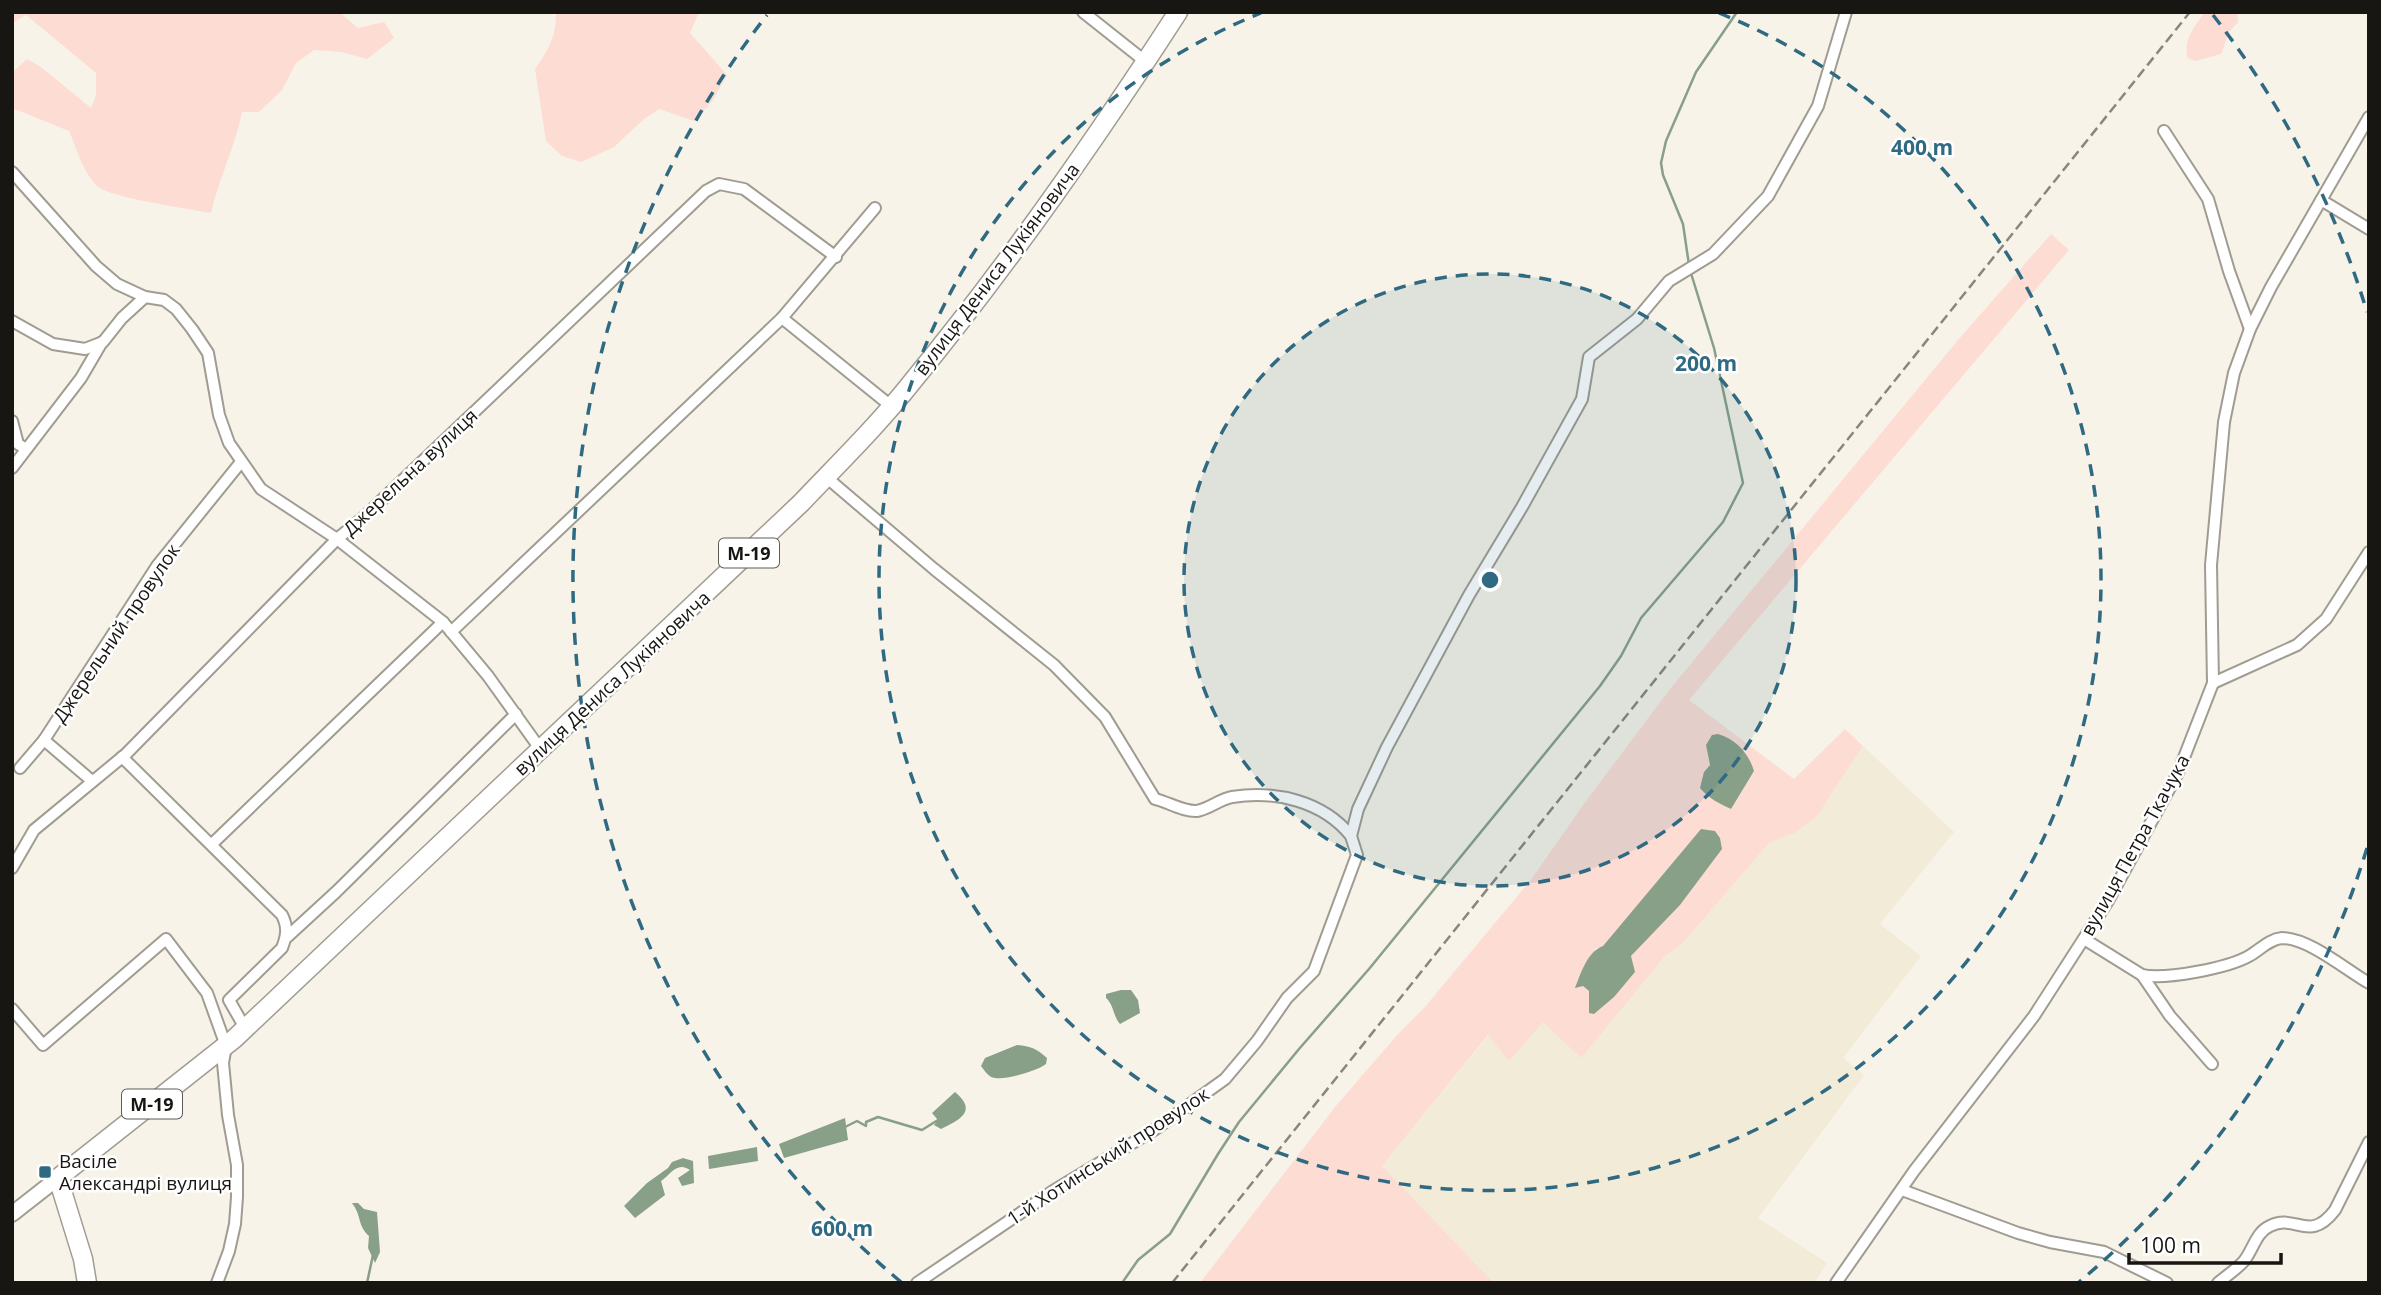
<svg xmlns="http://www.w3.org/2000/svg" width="2381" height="1295" viewBox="0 0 2381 1295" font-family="'Open Sans',sans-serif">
  <rect width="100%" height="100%" fill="#f7f3e8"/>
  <polygon fill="#f1ebd8" points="1863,746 1954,832 1880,924 1921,956 1843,1058 1864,1075 1758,1218 1827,1263 1814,1283 1494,1283 1382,1166 1489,1035 1543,1021 1580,1057 1665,956 1682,944 1770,842 1795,833 1817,816"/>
  <g fill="#fddcd4" fill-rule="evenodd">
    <path d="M12,12H339L358,28L384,22L394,38L367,59L342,52L314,50L296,63L282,90L259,112H242C235,147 219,178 211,213C190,209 114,198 100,188C83,175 77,149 69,131L12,108V73L27,59L41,67L91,108L96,95V73L26,15L12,23Z"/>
    <path d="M556,12H699L690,33L727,75L713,100L694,121L659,109L644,119L614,147L581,162L562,156L546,141L535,69C548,51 557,35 556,12Z"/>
    <path d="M2205,12H2237L2238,22L2229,32L2221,54L2195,61L2188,58C2182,42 2195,25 2205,12Z"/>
    <path d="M2051,234L2069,250L1689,700L1794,779L1845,729L1863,746L1817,816L1795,833L1770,842L1682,944L1665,956L1581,1058L1543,1022L1509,1061L1488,1035L1382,1166L1494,1283H1200L1335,1107L1398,1034L1424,1008L1530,881L1586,801L1670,689L1958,340ZM1707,752L1754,771L1731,809L1720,801L1711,799L1708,794L1704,772L1710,765ZM1701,829L1715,831L1720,838L1722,849L1680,905L1631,956L1614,997L1594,1014L1589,1010V991L1583,986L1595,949L1603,946Z"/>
  </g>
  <g fill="#889f88">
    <path d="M1718,734C1736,739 1749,754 1754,771L1731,809C1720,804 1708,798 1700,788L1704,772L1710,765L1706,745L1712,735Z"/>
    <path d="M1701,829L1715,831L1720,838L1722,849L1680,905L1631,956L1635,972L1614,997L1594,1014L1589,1013V991L1583,986L1575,988C1581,973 1587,952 1603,946Z"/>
    <path d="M1121,990H1131L1138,1000L1140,1013L1120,1024C1113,1016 1114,1005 1106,998V994Z"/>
    <path d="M1017,1045C1031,1046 1037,1049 1047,1058L1046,1064C1037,1071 1006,1080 995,1078C988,1077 985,1071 981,1066L985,1058Z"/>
    <path d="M955,1092C978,1111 960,1120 941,1129L934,1125L938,1120L932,1113Z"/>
    <polygon points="845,1118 848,1140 784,1158 779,1144"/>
    <polygon points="757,1147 758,1161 709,1169 708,1156"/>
    <path d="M683,1158L693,1161L694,1183L682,1186L678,1178L690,1170C677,1161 671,1174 661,1181L665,1195L635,1218L624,1206L647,1183L668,1168L672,1162Z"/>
    <path d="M352,1203H358L364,1209L377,1212L380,1252L375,1263L368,1248L369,1236C357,1225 362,1216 352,1203Z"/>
  </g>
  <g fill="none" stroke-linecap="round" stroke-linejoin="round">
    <g stroke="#889f88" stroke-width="2.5">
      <polyline points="1689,265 1683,224 1663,175 1661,163 1666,141 1696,72 1737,12"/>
      <polyline points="845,1127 857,1121 866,1126 866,1122 878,1117 922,1130 938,1120"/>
      <polyline points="367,1283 373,1255"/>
      <polyline points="1122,1283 1138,1260 1170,1234 1218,1154 1239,1122 1299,1049 1369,969 1600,686 1621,656 1641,618 1723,522 1743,483 1714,348 1690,270"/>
    </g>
    <g stroke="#a09c92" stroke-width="14">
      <g id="minor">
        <polyline points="1083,12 1146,62"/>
        <polyline points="2164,131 2208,199 2229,271 2250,329"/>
        <polyline points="12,172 96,266 117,284 145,297 164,300 176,309 192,329 208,353 219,415 229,443 261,489 337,539 443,622 488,676 541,750"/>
        <polyline points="2321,200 2369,229"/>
        <polyline points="782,318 891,406"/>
        <polyline points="12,321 53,344 85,349 103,342 122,318 145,297"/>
        <polyline points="12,421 18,444 26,449"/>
        <polyline points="12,468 81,378 102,342"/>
        <path d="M826,477L934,569L1054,665L1105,717L1155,799C1168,802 1184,812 1197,811C1209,809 1220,799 1232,797C1275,790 1323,801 1351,836"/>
        <polyline points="451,632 782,318 875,208"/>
        <polyline points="2213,683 2297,645 2326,619 2369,552"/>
        <path d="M122,757L282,915C288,927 287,935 282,948L229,1000L245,1028"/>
        <polyline points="20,768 44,740"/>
        <polyline points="92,781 44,740 157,566 241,462"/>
        <polyline points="212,844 443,622"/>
        <polyline points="12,868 34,830 126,754 337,539 364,517 706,191 719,184 744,189 836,257"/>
        <polyline points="287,937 336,892 516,714"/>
        <path d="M2084,939L2142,975C2165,980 2228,968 2249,956C2260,950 2269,939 2282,938C2309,938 2346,970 2369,983"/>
        <polyline points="2142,975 2170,1016 2212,1064"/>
        <polyline points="12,1009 43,1045 166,939 207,993 226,1046 223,1063 228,1115 237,1165 237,1197 235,1224 229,1251 217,1283"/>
        <polyline points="1902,1190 2018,1233 2050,1242 2104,1252 2167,1283"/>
        <polyline points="917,1283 1053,1191 1154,1130 1225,1079 1257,1041 1287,998 1314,971 1357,855 1351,836 1358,809 1387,747 1469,595 1522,507 1582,399 1589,357 1637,319 1669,281 1713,254 1768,196 1818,106 1846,12"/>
        <polyline points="1836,1283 1914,1171 2034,1016 2108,901 2178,773 2213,683 2211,565 2224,422 2234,373 2250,329 2271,287 2369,117"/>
        <path d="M2218,1283C2226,1276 2237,1269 2244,1261C2253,1250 2256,1232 2270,1226C2296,1213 2309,1244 2335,1210L2369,1142"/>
      </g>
    </g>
    <g stroke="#a09c92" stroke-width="18">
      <polyline id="secondary" points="12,1214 58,1178"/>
    </g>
    <g stroke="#a09c92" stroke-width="21">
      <path id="trunk" d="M87,1283L83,1259L58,1178L234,1039L801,503C839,463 878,425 912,382C1008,265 1096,139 1178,12"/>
    </g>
    <use href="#minor" stroke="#fff" stroke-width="10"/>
    <use href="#secondary" stroke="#fff" stroke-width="14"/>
    <use href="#trunk" stroke="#fff" stroke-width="18"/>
    <polyline stroke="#88867e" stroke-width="2.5" stroke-dasharray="10 5" stroke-linecap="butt" points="1172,1283 2190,12"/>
  </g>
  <circle cx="1490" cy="580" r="306" fill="#2f6a82" fill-opacity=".12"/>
  <g fill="none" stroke="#2f6a82" stroke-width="3.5" stroke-dasharray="12 9">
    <circle cx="1490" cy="580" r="306"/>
    <path d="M1719 13A611 611 0 1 1 1261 13"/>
    <path d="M2367 848A917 917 0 0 1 2079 1282M901 1282A917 917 0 0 1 767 15M2213 15A917 917 0 0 1 2367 312"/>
  </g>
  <rect fill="#2f6a82" stroke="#fff" stroke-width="2.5" x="38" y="1165" width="14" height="14" rx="3.5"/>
  <g text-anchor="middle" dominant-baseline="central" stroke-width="5" stroke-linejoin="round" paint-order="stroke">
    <g fill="#fff" stroke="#5d5c59" stroke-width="2">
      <rect x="719" y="538.5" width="60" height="29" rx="5"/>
      <rect x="122" y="1089.5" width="60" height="29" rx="5"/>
    </g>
    <g font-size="18" font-weight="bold" fill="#171612">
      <text x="749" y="553">М-19</text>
      <text x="152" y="1104">М-19</text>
    </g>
    <g font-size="19" fill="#171612" stroke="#fff">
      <text transform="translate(997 269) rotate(-53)">вулиця Дениса Лукіяновича</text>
      <text transform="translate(410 472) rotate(-43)">Джерельна вулиця</text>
      <text transform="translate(116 633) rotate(-56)">Джерельний провулок</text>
      <text transform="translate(612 683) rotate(-43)">вулиця Дениса Лукіяновича</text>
      <text transform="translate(2135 845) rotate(-61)">вулиця Петра Ткачука</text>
      <text transform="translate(1108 1156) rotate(-33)">1-й Хотинський провулок</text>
    </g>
    <g font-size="19" fill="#171612" stroke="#fff" text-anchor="start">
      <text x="59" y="1161">Васіле<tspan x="59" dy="22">Александрі вулиця</tspan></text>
    </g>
  </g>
  <circle cx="1490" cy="580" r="10" fill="#2f6a82" stroke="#fff" stroke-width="3.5"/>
  <g font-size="21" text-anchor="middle" font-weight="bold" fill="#2f6a82" stroke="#fff" stroke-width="5" stroke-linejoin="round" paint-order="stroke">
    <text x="1922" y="155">400 m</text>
    <text x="1706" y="371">200 m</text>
    <text x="842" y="1236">600 m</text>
  </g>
  <rect width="2381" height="1295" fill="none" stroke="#171612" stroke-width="28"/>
  <path d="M2129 1253v10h152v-10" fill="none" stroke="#171612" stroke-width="3.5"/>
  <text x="2140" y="1253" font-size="21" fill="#171612" stroke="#ffffff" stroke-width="5" paint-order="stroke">100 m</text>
</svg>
